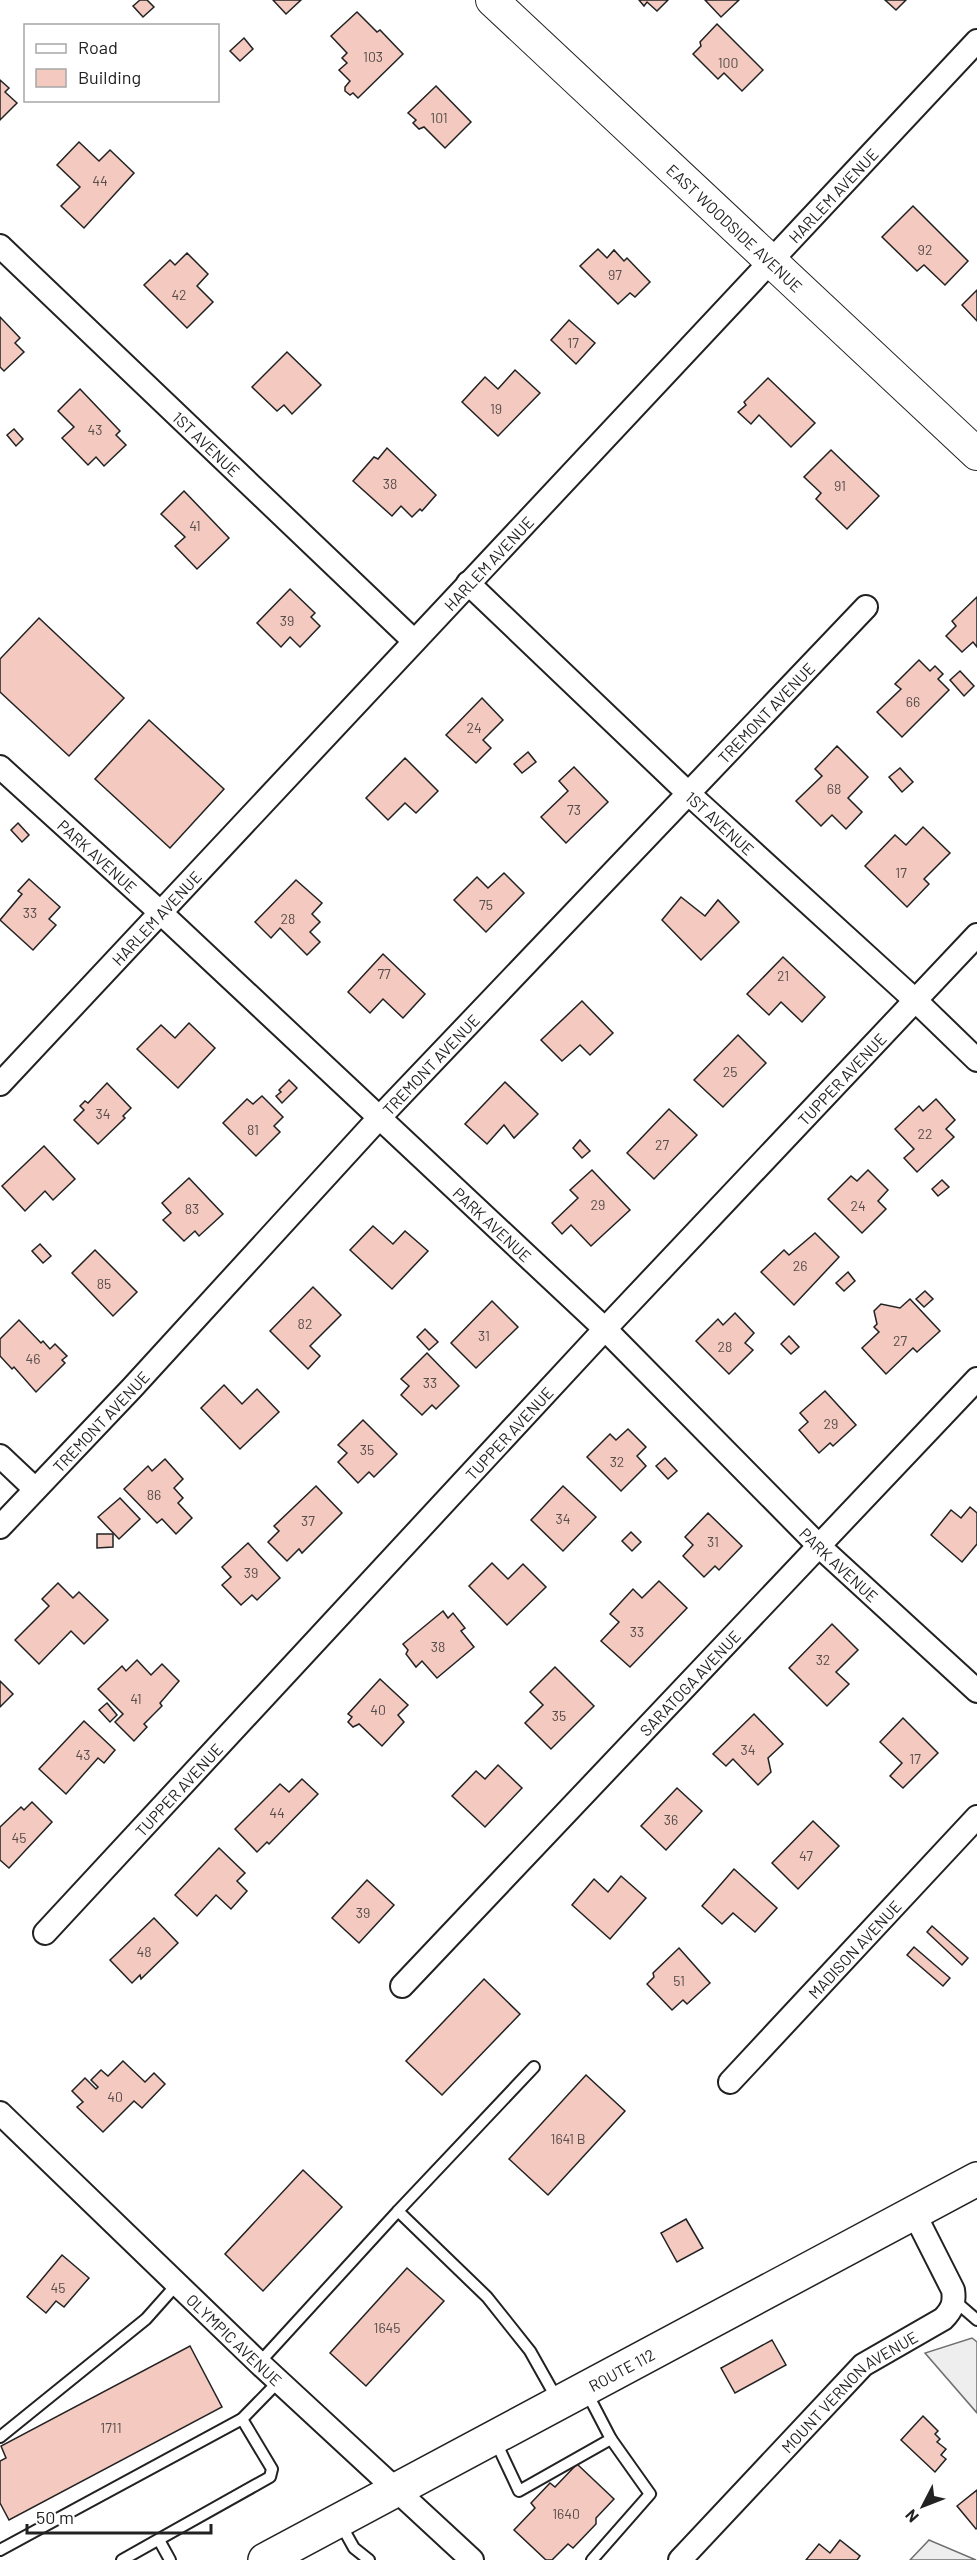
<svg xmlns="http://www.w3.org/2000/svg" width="977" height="2560" viewBox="0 0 977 2560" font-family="Barlow,sans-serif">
  <rect width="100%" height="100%" fill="#fff"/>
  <g fill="#eee" stroke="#6f6f6f" stroke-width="1.5">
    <polygon points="972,2338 977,2342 977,2413 925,2353"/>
    <polygon points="929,2540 976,2560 910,2560"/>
  </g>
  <g fill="#f3c9c0" stroke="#222" stroke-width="1.5">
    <polygon points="140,0 147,0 154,7 143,17 133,6"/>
    <polygon points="273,0 301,0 286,14"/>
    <polygon points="639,0 668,0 657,11 647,2 644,6"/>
    <polygon points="705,0 739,0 721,17"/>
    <polygon points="885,0 906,0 896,10"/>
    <polygon points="357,12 377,32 380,30 403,54 358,98 353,93 350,95 345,91 345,87 350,81 339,70 347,63 342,58 347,53 331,36"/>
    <polygon points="717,24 763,70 742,91 724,73 718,79 693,54 701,46 700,42"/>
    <polygon points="244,38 253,49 240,61 230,51"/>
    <polygon points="0,80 9,88 5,92 17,103 0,120"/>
    <polygon points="436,86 471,122 445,148 424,127 419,129 413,123 416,120 408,113"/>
    <polygon points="79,142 99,161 110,150 134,173 84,228 61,206 80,187 57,165"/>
    <polygon points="913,206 968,261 945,285 924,265 917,271 882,237"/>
    <polygon points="598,249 607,258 614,250 624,261 627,258 650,282 635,297 630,293 618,304 580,266"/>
    <polygon points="187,253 208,274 197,286 213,302 187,328 144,285 170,260 175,265"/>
    <polygon points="977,290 977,321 962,305"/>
    <polygon points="0,317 20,338 15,343 24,352 4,371 0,367"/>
    <polygon points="569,320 595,343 576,364 551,340"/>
    <polygon points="287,352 321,385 292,414 284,405 277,411 252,387"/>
    <polygon points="515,370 540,393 498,436 462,402 485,377 498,389"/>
    <polygon points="768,378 815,423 791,447 759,415 751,424 738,412 746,405 744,402"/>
    <polygon points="80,389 120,431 116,435 126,445 104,466 96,457 88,465 62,438 74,427 58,411"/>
    <polygon points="14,429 23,439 16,446 7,435"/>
    <polygon points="387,448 436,495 422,511 420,509 412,517 401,506 392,516 353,481 374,457 378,459"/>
    <polygon points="831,450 879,496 847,529 816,499 821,493 804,477"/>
    <polygon points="184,491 229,538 197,569 175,546 185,537 161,514"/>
    <polygon points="290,589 315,613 311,617 320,626 300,647 290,637 281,647 257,623"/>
    <polygon points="977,597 977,647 973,642 962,652 946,636 956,626 952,621"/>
    <polygon points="39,618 124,698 69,756 0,692 0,659"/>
    <polygon points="919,660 930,671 935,666 943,674 938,679 949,690 902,737 877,712 901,689 895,684"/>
    <polygon points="960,671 974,686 964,696 950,680"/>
    <polygon points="482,698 503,720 483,740 491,748 476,763 446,735"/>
    <polygon points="149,720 224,789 170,848 95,779"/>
    <polygon points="837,746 868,777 848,798 862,812 846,829 832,815 821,826 796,801 822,776 815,769"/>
    <polygon points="528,752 536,762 522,773 514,764"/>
    <polygon points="405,758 438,791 416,813 405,803 388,820 366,798"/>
    <polygon points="574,767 608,802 566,843 541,817 568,791 559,781"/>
    <polygon points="900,768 913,782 902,792 889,777"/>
    <polygon points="18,823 29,835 22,842 11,830"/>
    <polygon points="923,827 950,853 924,879 929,884 907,907 865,866 895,835 906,845"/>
    <polygon points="504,873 524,893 486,932 454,900 477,877 488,888"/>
    <polygon points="29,879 60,907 49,919 56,925 33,950 0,920 22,894 18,891"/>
    <polygon points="296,880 322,903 312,914 320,922 310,932 320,942 307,955 280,928 271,938 255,922"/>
    <polygon points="681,897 705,916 718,900 739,922 701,960 662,920"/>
    <polygon points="383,954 425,994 403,1018 383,999 370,1013 348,992"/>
    <polygon points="783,957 825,997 802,1022 781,1002 769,1015 747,994"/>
    <polygon points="582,1001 613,1033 590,1055 580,1045 562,1061 541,1040"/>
    <polygon points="189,1023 215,1048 178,1088 137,1049 161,1025 175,1038"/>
    <polygon points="738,1035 766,1063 723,1107 694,1080"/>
    <polygon points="289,1080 297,1088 282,1103 276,1096 281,1092 279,1090"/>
    <polygon points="505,1082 538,1114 514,1138 504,1125 487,1144 465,1124"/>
    <polygon points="107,1083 131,1108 123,1116 125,1118 98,1144 74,1120 84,1110 80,1106 85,1101 88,1103"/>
    <polygon points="262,1096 283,1117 274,1126 280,1132 256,1156 223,1123 247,1099 253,1104"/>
    <polygon points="936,1099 955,1120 946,1129 954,1137 917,1172 904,1158 914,1149 895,1129 919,1106 923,1111"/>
    <polygon points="669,1109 697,1135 654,1179 627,1153"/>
    <polygon points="580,1140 590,1151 582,1158 573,1148"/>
    <polygon points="44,1146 75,1179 53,1200 45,1191 25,1211 2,1186"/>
    <polygon points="592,1170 630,1210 591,1246 571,1225 562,1234 552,1223 578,1198 570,1190"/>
    <polygon points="868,1170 888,1190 878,1201 886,1209 862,1233 828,1199 851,1176 857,1181"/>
    <polygon points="189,1178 223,1214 199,1236 195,1231 184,1241 163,1220 171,1213 162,1203"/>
    <polygon points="942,1180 949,1187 938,1196 932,1189"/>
    <polygon points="373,1226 393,1244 405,1231 428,1251 392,1289 350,1250"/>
    <polygon points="815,1233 839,1257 794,1305 761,1272 784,1250 789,1255"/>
    <polygon points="40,1244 51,1256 43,1263 32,1251"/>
    <polygon points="95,1250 137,1292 113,1316 72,1273"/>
    <polygon points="848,1272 855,1281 844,1291 836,1283"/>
    <polygon points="313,1287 341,1315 310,1346 320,1356 308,1369 270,1331"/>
    <polygon points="925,1291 933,1299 924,1307 916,1299"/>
    <polygon points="910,1299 940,1331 917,1352 913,1348 886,1374 862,1348 879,1332 874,1327 877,1324 874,1311 881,1304 900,1308"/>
    <polygon points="492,1301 518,1327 476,1368 451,1343"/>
    <polygon points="735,1313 754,1333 745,1343 753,1350 729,1374 696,1341 718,1319 723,1325"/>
    <polygon points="19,1320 41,1343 43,1341 50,1349 55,1344 67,1356 62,1360 65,1363 36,1392 14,1367 12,1369 0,1356 0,1339"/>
    <polygon points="425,1329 438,1342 429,1350 417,1337"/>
    <polygon points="789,1336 799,1347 791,1354 781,1344"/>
    <polygon points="427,1353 459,1386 436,1409 432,1405 422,1415 401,1395 409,1386 401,1379"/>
    <polygon points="224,1385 242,1404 257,1389 279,1412 240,1449 201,1408"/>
    <polygon points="825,1391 856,1425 833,1446 830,1443 819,1453 799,1430 808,1422 800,1413"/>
    <polygon points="363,1420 397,1454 374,1477 369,1472 358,1483 338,1462 347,1453 338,1445"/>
    <polygon points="628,1429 646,1447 637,1456 646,1466 621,1491 587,1457 610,1434 616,1440"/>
    <polygon points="665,1458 677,1471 668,1479 656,1466"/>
    <polygon points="165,1459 183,1479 174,1488 183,1498 178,1503 192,1518 176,1534 162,1519 157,1523 124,1489 148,1466 152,1471"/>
    <polygon points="316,1486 342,1513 302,1553 299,1549 287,1561 268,1542 279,1531 274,1526"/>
    <polygon points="563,1486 596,1517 563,1551 531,1520"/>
    <polygon points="120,1498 140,1519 119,1539 98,1517"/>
    <polygon points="970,1507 977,1513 977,1544 962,1562 931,1535 951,1510 961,1518"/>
    <polygon points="708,1513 742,1546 719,1570 715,1566 704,1577 683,1556 693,1545 685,1537"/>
    <polygon points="631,1532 641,1542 632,1551 622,1541"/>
    <polygon points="97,1534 113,1534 113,1547 97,1548"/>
    <polygon points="248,1543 280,1578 257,1600 252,1595 241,1605 222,1585 231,1577 222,1567"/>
    <polygon points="492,1563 508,1579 523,1564 546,1587 507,1625 469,1586"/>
    <polygon points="659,1581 687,1608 630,1667 601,1641 619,1622 610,1614 633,1589 642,1598"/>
    <polygon points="58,1583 73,1598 79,1592 108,1620 84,1644 71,1631 39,1664 15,1640 49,1606 42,1599"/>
    <polygon points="443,1611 448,1618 453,1613 465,1628 461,1631 474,1647 437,1678 422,1661 416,1667 406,1654 408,1650 403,1644"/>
    <polygon points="832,1624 858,1650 836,1672 849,1684 827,1706 789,1668"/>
    <polygon points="137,1660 151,1675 162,1664 179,1681 160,1703 162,1706 144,1724 147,1727 134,1741 115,1722 123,1714 98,1689 122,1666 126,1671"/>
    <polygon points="555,1667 594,1706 551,1749 525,1723 543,1705 530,1692"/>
    <polygon points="380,1679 408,1705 398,1715 404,1722 382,1746 359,1724 353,1727 348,1722 352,1717 348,1714"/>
    <polygon points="0,1681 13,1694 0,1707"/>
    <polygon points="107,1703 117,1715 110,1722 99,1710"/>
    <polygon points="754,1714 783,1744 768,1758 771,1772 758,1785 733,1759 726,1766 713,1754"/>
    <polygon points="903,1718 938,1753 903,1788 890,1776 902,1763 880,1742"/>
    <polygon points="84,1721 115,1750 104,1763 98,1758 66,1794 39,1769"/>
    <polygon points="498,1765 522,1788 485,1827 452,1796 476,1771 485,1779"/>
    <polygon points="302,1779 318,1794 269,1844 267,1842 257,1852 235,1829 280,1784 289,1792"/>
    <polygon points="677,1788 702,1811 666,1850 641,1826"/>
    <polygon points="32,1802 52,1822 9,1868 0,1860 0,1827 21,1807 24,1810"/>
    <polygon points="813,1821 839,1846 798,1889 772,1863"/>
    <polygon points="219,1848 245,1873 237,1881 247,1891 231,1909 216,1895 197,1916 175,1895"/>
    <polygon points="734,1869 777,1908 755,1932 733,1913 722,1924 702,1906"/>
    <polygon points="621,1876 646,1898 610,1939 572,1905 594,1879 608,1892"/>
    <polygon points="367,1880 394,1905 359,1943 332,1918"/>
    <polygon points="154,1918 178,1943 141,1979 140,1975 132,1983 110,1960"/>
    <polygon points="932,1926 968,1958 962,1965 927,1932"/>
    <polygon points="914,1947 950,1978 943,1986 907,1955"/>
    <polygon points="679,1948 710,1983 687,2004 683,2000 672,2010 647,1984 654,1977 653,1973"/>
    <polygon points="484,1979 520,2014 442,2095 406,2061"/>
    <polygon points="123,2061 145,2082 154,2073 165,2084 142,2108 134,2101 103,2132 77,2107 83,2102 72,2091 85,2078 96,2089 98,2087 91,2080 101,2070 108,2076"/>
    <polygon points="586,2075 625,2111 548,2195 509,2159"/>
    <polygon points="303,2170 342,2207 263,2291 225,2254"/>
    <polygon points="686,2219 703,2248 677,2262 661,2233"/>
    <polygon points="62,2255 89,2278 64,2307 56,2301 46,2313 27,2297"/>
    <polygon points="407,2268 444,2301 366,2386 330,2353"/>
    <polygon points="772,2340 786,2365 735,2393 721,2368"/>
    <polygon points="190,2346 222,2407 9,2520 0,2503 0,2461 6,2458 1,2446"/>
    <polygon points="923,2416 938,2431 935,2434 940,2439 937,2442 946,2449 941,2455 946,2459 935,2472 901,2440"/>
    <polygon points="577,2464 614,2499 596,2518 596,2524 573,2548 568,2544 552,2560 546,2560 514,2530 535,2508 531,2503 550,2483 555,2487"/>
    <polygon points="977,2490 977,2528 976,2529 957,2506"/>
    <polygon points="840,2540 860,2556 857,2560 806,2560 819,2544 830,2553"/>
  </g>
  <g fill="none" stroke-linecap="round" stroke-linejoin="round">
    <g stroke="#222" stroke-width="14">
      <g id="service">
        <polyline points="398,2211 534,2067"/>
        <polyline points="955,2301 977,2320"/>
        <polyline points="259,2363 398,2211 487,2297 530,2351 557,2399"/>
        <polyline points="0,2437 146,2319 178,2283"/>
        <polyline points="495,2440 519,2491 611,2439 586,2391"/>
        <polyline points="340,2523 354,2548 369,2560"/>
        <polyline points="159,2540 170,2560"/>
        <polyline points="0,2550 242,2419 279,2381"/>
        <polyline points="122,2560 270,2477 272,2469 242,2419"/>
        <polyline points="592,2560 650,2494 611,2439"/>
      </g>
    </g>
    <g stroke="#222" stroke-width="26">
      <g id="minor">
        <path id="s1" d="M0,246L414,641"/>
        <path id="s2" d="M468,583L689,794L916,1001L977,1060"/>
        <path id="s3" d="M0,767L161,913L605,1329L820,1547L977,1691"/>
        <path id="s4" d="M0,1084L977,41"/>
        <polyline points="0,1456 35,1489"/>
        <path id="s5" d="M0,1527L132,1388L379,1118L866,607"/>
        <path id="s6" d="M45,1933L605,1329L977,935"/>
        <path id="s7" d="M402,1986L977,1379"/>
        <path id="s8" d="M730,2082L977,1817"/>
        <path id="s9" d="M0,2113L259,2363L472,2560"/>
        <path id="s10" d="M680,2560L863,2365L943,2319C952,2310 955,2303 953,2290L914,2213"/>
      </g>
    </g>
    <g stroke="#222" stroke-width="34">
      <g id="secondary">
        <path id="s11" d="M492,0L977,454"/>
      </g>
    </g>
    <g stroke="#222" stroke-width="36">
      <g id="primary">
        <path id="s12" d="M265,2560L977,2179"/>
      </g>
    </g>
    <use href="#service" stroke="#fff" stroke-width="10"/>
    <use href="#minor" stroke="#fff" stroke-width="22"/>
    <use href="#secondary" stroke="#fff" stroke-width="32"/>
    <use href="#primary" stroke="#fff" stroke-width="33"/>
  </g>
  <g text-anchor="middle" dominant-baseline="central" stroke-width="4.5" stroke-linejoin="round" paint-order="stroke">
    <g font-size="14" fill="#564c4a">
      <text x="373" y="56">103</text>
      <text x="728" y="62">100</text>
      <text x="439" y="117">101</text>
      <text x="100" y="180">44</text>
      <text x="925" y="249">92</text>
      <text x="615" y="274">97</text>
      <text x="179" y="294">42</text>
      <text x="573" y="342">17</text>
      <text x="496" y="408">19</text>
      <text x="95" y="429">43</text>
      <text x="390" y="483">38</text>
      <text x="840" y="485">91</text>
      <text x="195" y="525">41</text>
      <text x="287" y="620">39</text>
      <text x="913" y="701">66</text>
      <text x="474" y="727">24</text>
      <text x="834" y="788">68</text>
      <text x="574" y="809">73</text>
      <text x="901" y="872">17</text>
      <text x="486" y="904">75</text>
      <text x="30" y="912">33</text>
      <text x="288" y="918">28</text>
      <text x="384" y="973">77</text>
      <text x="783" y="975">21</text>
      <text x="730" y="1071">25</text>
      <text x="103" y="1113">34</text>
      <text x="253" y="1129">81</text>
      <text x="925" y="1133">22</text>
      <text x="662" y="1144">27</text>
      <text x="598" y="1204">29</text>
      <text x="858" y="1205">24</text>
      <text x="192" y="1208">83</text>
      <text x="800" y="1265">26</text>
      <text x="104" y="1283">85</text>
      <text x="305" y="1323">82</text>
      <text x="484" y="1335">31</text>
      <text x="900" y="1340">27</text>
      <text x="725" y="1346">28</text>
      <text x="33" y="1358">46</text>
      <text x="430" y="1382">33</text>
      <text x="831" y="1423">29</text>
      <text x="367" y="1449">35</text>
      <text x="617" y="1461">32</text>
      <text x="154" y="1494">86</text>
      <text x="563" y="1518">34</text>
      <text x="308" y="1520">37</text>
      <text x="713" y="1541">31</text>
      <text x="251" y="1572">39</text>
      <text x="637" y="1631">33</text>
      <text x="438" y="1646">38</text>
      <text x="823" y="1659">32</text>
      <text x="136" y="1698">41</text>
      <text x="378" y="1709">40</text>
      <text x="559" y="1715">35</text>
      <text x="748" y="1749">34</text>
      <text x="83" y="1754">43</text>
      <text x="915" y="1758">17</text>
      <text x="277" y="1812">44</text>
      <text x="671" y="1819">36</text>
      <text x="19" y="1837">45</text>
      <text x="806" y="1855">47</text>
      <text x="363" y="1912">39</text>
      <text x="144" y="1951">48</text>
      <text x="679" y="1980">51</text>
      <text x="115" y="2096">40</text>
      <text x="568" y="2138">1641 B</text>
      <text x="58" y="2287">45</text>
      <text x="387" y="2327">1645</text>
      <text x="111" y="2427">1711</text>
      <text x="566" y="2513">1640</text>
    </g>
    <g font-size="16" fill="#222" stroke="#fff">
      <text stroke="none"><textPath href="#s4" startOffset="1218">HARLEM AVENUE</textPath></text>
      <text stroke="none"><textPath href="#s11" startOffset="333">EAST WOODSIDE AVENUE</textPath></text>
      <text stroke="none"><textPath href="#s1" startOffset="286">1ST AVENUE</textPath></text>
      <text stroke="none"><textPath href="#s4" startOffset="714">HARLEM AVENUE</textPath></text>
      <text stroke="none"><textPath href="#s5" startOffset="1118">TREMONT AVENUE</textPath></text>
      <text stroke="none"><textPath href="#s2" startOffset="348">1ST AVENUE</textPath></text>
      <text stroke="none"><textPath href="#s3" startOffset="132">PARK AVENUE</textPath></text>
      <text stroke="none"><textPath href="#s4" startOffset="228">HARLEM AVENUE</textPath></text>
      <text stroke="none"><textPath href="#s5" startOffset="632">TREMONT AVENUE</textPath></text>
      <text stroke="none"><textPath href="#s6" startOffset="1168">TUPPER AVENUE</textPath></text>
      <text stroke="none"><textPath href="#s3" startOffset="672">PARK AVENUE</textPath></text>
      <text stroke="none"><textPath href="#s5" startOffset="146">TREMONT AVENUE</textPath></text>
      <text stroke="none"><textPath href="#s6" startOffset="682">TUPPER AVENUE</textPath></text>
      <text stroke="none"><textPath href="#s3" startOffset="1158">PARK AVENUE</textPath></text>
      <text stroke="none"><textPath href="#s7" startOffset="418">SARATOGA AVENUE</textPath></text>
      <text stroke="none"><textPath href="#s6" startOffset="196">TUPPER AVENUE</textPath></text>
      <text stroke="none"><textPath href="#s8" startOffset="182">MADISON AVENUE</textPath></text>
      <text stroke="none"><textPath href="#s9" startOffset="326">OLYMPIC AVENUE</textPath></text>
      <text stroke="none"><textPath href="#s12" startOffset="404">ROUTE 112</textPath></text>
      <text stroke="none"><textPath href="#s10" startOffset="240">MOUNT VERNON AVENUE</textPath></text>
    </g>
  </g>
  <rect x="24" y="24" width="195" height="78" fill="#ffffff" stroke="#a7a7a7" stroke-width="1.5"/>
  <rect x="36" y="44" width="30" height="9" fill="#ffffff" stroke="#a7a7a7" stroke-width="1.5"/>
  <text x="78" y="54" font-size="18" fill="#222222">Road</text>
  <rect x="36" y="69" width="30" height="18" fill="#f3c9c0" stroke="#a7a7a7" stroke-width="1.5"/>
  <text x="78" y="84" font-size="18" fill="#222222">Building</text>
  <g transform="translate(923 2506) rotate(228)" stroke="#ffffff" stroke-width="4.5" paint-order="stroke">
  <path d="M0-4.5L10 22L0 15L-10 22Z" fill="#222222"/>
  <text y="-9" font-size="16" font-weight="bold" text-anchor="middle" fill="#222222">N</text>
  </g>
  <path d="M27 2524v9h184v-9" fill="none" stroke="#222222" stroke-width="3"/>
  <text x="36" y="2524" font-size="18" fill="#222222" stroke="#ffffff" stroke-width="4.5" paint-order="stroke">50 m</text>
</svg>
